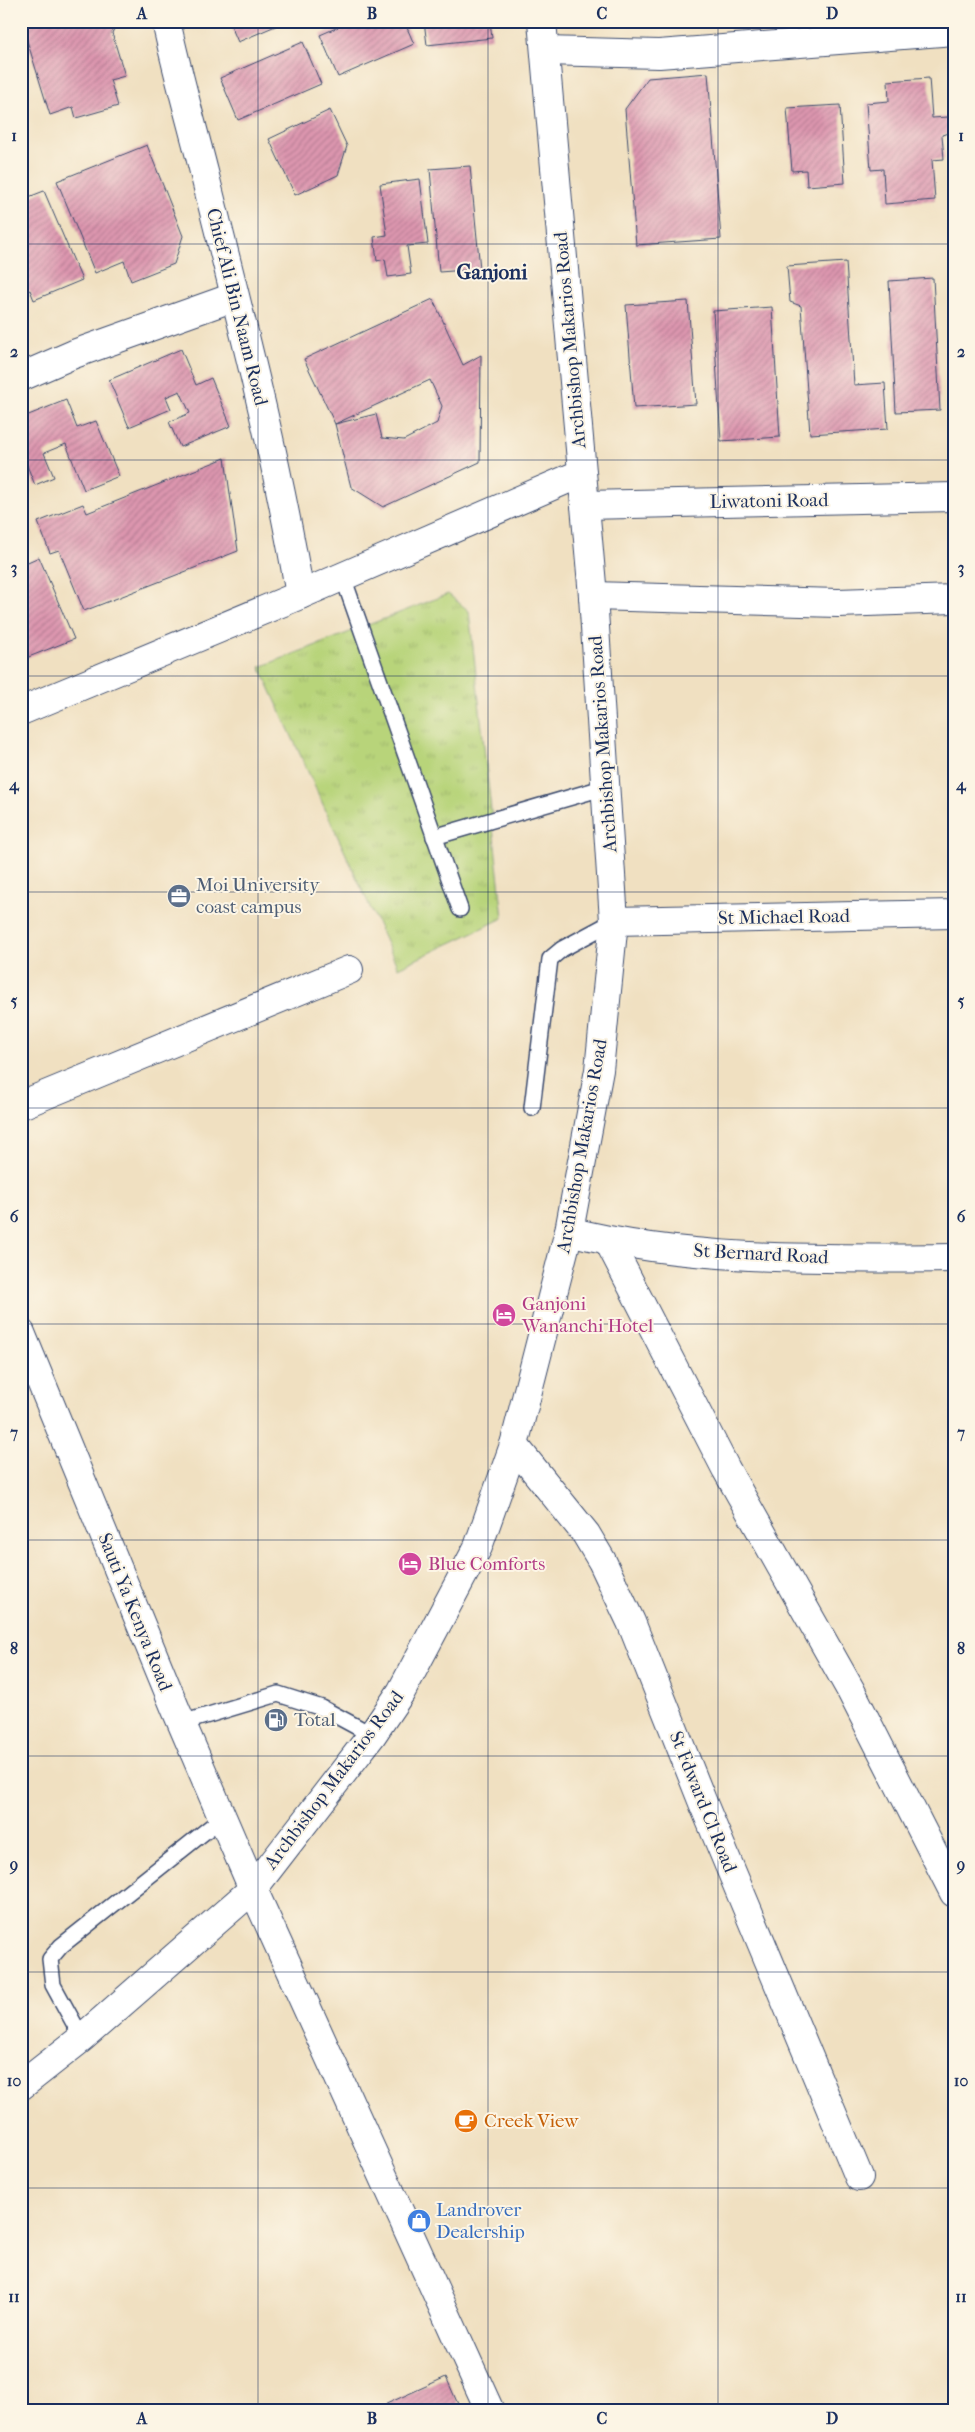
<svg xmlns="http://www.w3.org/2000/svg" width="975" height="2432" viewBox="0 0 975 2432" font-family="'IM FELL French Canon',serif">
  <defs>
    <pattern id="park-tufts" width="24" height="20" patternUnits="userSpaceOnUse" patternTransform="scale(1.25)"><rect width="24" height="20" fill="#b8d47a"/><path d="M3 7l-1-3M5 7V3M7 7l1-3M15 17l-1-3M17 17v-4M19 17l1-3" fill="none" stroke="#9eb66c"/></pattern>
    <pattern id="building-hatch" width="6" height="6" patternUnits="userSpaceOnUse" patternTransform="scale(1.25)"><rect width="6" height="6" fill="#dd96af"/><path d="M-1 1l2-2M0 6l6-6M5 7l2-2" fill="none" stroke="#b27b92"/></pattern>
  </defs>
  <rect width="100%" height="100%" fill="#fcf5e5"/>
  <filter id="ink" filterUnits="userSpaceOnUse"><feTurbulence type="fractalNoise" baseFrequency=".02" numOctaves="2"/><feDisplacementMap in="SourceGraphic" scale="10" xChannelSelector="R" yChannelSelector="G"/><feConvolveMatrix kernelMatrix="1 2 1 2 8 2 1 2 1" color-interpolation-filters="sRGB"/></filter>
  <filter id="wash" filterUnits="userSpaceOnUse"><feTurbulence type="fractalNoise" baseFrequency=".0096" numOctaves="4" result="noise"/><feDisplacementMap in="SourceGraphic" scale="20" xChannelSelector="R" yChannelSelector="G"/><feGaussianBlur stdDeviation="1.12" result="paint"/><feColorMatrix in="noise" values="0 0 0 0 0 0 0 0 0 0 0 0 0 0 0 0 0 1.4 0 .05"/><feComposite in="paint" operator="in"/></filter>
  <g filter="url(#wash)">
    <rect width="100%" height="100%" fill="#f0e0c1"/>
    <polygon fill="url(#park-tufts)" stroke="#6a826c" points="448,594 469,611 503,918 398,968 260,667"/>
    <g id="blocks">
      <g fill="url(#building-hatch)">
        <polygon points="21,21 118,21 112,33 125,76 110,80 118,106 76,118 73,107 50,115"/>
        <polygon points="229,21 287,21 238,42"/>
        <polygon points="352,21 404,21 414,44 338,77 320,35"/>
        <polygon points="424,21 490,21 492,38 427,45"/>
        <polygon points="303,42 321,84 238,120 220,78"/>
        <polygon points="708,73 721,239 636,245 625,109 648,78"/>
        <polygon points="929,78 932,118 948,117 954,131 942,135 944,159 932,160 935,200 885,204 883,169 871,170 866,103 889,101 888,81"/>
        <polygon points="840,105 845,183 807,186 806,170 792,171 787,108"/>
        <polygon points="330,110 347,146 338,175 295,195 269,139"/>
        <polygon points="147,145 183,236 174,264 131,281 124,261 95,273 57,181"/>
        <polygon points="21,150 28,168 21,170"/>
        <polygon points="470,166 480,269 439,272 430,169"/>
        <polygon points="420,179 428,244 407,246 411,274 388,277 385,259 377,261 374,237 387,235 380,184"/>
        <polygon points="44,191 82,280 34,300 30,290 21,294 21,200"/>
        <polygon points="846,262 854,385 885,383 888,429 810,434 801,306 790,302 787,266"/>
        <polygon points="933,278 940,410 896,412 889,281"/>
        <polygon points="433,299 463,365 481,355 480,462 383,507 351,487 335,424 376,414 382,438 404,440 437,423 442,406 430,380 335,424 304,359"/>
        <polygon points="688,301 696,404 634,408 626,305"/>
        <polygon points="772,307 780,437 721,441 713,311"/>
        <polygon points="181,349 196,385 211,378 231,426 180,447 169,422 190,413 180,391 166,397 171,409 129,427 109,380"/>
        <polygon points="66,400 77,428 96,421 119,476 84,490 66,444 44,453 54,477 35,485 21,451 21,418"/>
        <polygon points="225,458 238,551 84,611 59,550 50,553 38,522 83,504 87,513"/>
        <polygon points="39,557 74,639 21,660 21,565"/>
        <polygon points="446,2377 461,2411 371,2411"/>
      </g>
    </g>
  </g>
  <g filter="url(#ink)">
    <use href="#blocks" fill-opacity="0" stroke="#3b4a6d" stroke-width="1"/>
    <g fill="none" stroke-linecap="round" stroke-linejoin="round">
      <g stroke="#3b4a6d" stroke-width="18">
        <g id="lane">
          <polyline points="343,577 460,909"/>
          <polyline points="434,837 606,787"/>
          <polyline points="532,1108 550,959 562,949 614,921"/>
          <polyline points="182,1723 278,1694 322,1708 372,1735"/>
          <polyline points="82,2038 53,1985 50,1959 61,1946 222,1818"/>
        </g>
      </g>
      <g stroke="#3b4a6d" stroke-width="30">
        <g id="street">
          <path d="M166,21C177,72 191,121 204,172C239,312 276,452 300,595"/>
          <polyline points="545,51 659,54 954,31"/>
          <polyline points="21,377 74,354 234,297"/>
          <polyline points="585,505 954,497"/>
          <polyline points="593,596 838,603 954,599"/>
          <polyline points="21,711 300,595 582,473"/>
          <polyline points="614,921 954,914"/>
          <polyline points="21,1105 349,970"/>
          <path d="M569,1231C687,1262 831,1259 954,1258"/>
          <polyline points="609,1242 726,1469 850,1689 954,1893"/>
          <polyline points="21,1333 176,1710 253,1889 490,2411"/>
          <polyline points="514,1445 586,1534 602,1561 631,1622 703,1803 859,2177"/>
        </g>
      </g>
      <g stroke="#3b4a6d" stroke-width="30">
        <polyline id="secondary" points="21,2086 82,2038 253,1889 372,1735 401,1692 478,1547 514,1445 569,1231 599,1070 614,921 593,596 542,21"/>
      </g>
      <use href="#lane" stroke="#fff" stroke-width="15"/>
      <use href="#street" stroke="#fff" stroke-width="28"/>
      <use href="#secondary" stroke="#fff" stroke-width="28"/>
    </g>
  </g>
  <path fill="none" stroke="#1b2f5e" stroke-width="1" stroke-opacity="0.55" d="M258,21V2411M488,21V2411M718,21V2411M21,244H954M21,460H954M21,676H954M21,892H954M21,1108H954M21,1324H954M21,1540H954M21,1756H954M21,1972H954M21,2188H954"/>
  <defs>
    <g id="office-disc" transform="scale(1.25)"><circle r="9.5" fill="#5c6f8a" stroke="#fcf5e5"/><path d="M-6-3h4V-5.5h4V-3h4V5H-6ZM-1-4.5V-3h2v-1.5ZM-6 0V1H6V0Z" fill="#fff"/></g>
    <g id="hotel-disc" transform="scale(1.25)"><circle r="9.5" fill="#d1479c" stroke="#fcf5e5"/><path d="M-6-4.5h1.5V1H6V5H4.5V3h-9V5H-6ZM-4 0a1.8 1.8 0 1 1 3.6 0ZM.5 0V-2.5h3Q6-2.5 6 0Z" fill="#fff"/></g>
    <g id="fuel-disc" transform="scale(1.25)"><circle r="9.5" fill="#5c6f8a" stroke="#fcf5e5"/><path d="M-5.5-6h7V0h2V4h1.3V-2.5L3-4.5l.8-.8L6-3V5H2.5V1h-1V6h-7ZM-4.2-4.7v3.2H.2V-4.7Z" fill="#fff"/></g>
    <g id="cafe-disc" transform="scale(1.25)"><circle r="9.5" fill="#e8710a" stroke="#fcf5e5"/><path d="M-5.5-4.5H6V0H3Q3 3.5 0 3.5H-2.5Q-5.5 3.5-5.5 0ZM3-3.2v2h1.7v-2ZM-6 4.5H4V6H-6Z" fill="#fff"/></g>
    <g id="shop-disc" transform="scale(1.25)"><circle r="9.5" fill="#3f7fe0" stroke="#fcf5e5"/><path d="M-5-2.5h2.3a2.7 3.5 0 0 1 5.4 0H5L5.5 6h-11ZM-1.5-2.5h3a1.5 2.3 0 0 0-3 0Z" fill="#fff"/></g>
  </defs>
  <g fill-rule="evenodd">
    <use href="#office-disc" x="179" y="896"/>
    <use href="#hotel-disc" x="504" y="1315"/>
    <use href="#hotel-disc" x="410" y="1564"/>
    <use href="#fuel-disc" x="276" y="1720"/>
    <use href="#cafe-disc" x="466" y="2121"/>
    <use href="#shop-disc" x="419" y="2221"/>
  </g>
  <g text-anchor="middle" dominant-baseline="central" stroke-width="4" stroke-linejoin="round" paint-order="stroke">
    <g font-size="19" fill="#1b2f5e" stroke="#fcf5e5">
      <text transform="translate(237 307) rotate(76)">Chief Ali Bin Naam Road</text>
      <text transform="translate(570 340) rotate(-95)">Archbishop Makarios Road</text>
      <text transform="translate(769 501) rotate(-1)">Liwatoni Road</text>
      <text transform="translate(603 744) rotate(-94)">Archbishop Makarios Road</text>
      <text transform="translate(784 917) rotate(-1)">St Michael Road</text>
      <text transform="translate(582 1146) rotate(-80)">Archbishop Makarios Road</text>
      <text transform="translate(761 1254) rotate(3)">St Bernard Road</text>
      <text transform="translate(135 1612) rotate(68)">Sauti Ya Kenya Road</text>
      <text transform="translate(334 1780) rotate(-53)">Archbishop Makarios Road</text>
      <text transform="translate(703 1802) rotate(68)">St Fdward Cl Road</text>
    </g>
    <g font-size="19" fill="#4e5e75" stroke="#fcf5e5" text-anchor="start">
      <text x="196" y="885">Moi University<tspan x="196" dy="22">coast campus</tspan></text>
      <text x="294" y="1720">Total</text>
    </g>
    <g font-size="19" fill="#b23c85" stroke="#fcf5e5" text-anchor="start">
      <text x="522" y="1304">Ganjoni<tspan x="522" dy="22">Wananchi Hotel</tspan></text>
      <text x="428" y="1564">Blue Comforts</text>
    </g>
    <g font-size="19" fill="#c56008" stroke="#fcf5e5" text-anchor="start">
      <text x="484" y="2121">Creek View</text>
    </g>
    <g font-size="19" fill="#366cbe" stroke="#fcf5e5" text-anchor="start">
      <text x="436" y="2210">Landrover<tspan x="436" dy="22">Dealership</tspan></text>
    </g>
    <g font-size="21" font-weight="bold" fill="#1b2f5e" stroke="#fcf5e5">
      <text x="492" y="272">Ganjoni</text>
    </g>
  </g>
  <rect width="975" height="2432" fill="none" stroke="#fcf5e5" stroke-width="55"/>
  <rect x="28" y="28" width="920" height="2376" fill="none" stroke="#1b2f5e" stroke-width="2"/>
  <g font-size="16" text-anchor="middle" font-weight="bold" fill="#1b2f5e">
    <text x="142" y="19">A</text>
    <text x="372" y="19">B</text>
    <text x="602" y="19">C</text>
    <text x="832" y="19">D</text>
    <text x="14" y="141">1</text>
    <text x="961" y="141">1</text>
    <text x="14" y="357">2</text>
    <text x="961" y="357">2</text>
    <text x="14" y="573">3</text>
    <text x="961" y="573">3</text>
    <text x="14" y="790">4</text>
    <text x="961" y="790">4</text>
    <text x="14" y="1006">5</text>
    <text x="961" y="1006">5</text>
    <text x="14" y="1222">6</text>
    <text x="961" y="1222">6</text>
    <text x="14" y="1438">7</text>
    <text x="961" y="1438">7</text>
    <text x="14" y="1654">8</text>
    <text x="961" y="1654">8</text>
    <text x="14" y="1870">9</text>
    <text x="961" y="1870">9</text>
    <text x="14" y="2086">10</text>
    <text x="961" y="2086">10</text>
    <text x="14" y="2302">11</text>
    <text x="961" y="2302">11</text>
    <text x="142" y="2424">A</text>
    <text x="372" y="2424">B</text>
    <text x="602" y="2424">C</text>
    <text x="832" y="2424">D</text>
  </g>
</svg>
